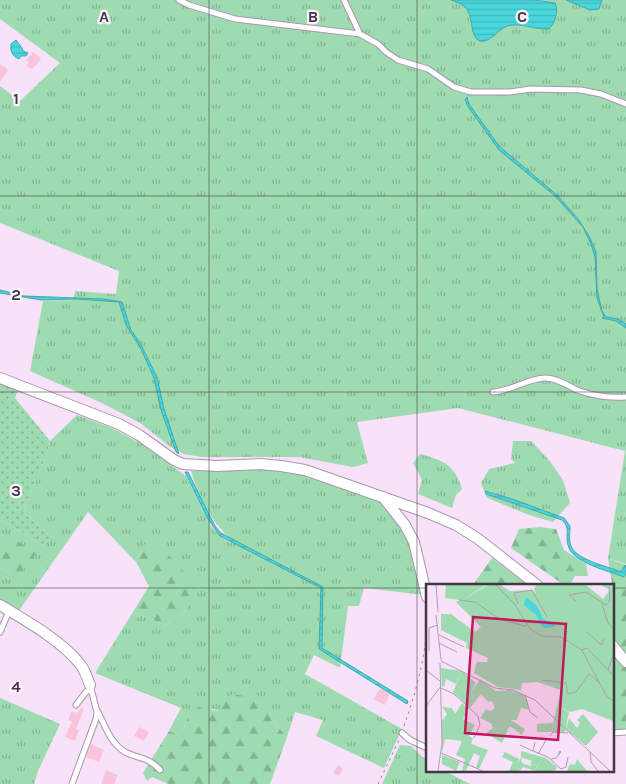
<svg xmlns="http://www.w3.org/2000/svg" width="626" height="784" viewBox="0 0 626 784" font-family="Karla,sans-serif">
  <defs>
    <pattern id="grass-tufts" width="24" height="20" patternUnits="userSpaceOnUse" patternTransform="scale(1.25)"><rect width="24" height="20" fill="#9edbb1"/><path d="M3 7l-1-3M5 7V3M7 7l1-3M15 17l-1-3M17 17v-4M19 17l1-3" fill="none" stroke="#82b392"/></pattern>
    <pattern id="forest-firs" width="22" height="20" patternUnits="userSpaceOnUse" patternTransform="scale(1.25)"><rect width="22" height="20" fill="#9edbb1"/><path d="M5 1l3.5 6h-7zM16 11l3.5 6h-7z" fill="#82b392"/></pattern>
    <pattern id="park-dots" width="8" height="8" patternUnits="userSpaceOnUse" patternTransform="scale(1.25)"><rect width="8" height="8" fill="#9edbb1"/><path d="M2 2h.1M6 6h.1" fill="none" stroke="#82b392" stroke-width="1.8" stroke-linecap="round"/></pattern>
    <pattern id="water-rules" width="6" height="5" patternUnits="userSpaceOnUse" patternTransform="scale(1.25)"><rect width="6" height="5" fill="#49d6dd"/><path d="M0 2.5h6" fill="none" stroke="#41b8bf"/></pattern>
  </defs>
  <rect width="100%" height="100%" fill="#f8e2fa"/>
  <g fill="url(#grass-tufts)">
    <polygon points="0,0 626,0 626,564 608,558 625,451 458,408 357,422 368,463 353,467 299,457 201,457 184,454 172,448 140,423 102,403 30,371 43,301 73,300 75,291 116,294 119,271 0,223 0,86 20,101 60,63 0,19"/>
    <path d="M77,415L112,428L127,436L143,445L186,476L211,526L222,538L232,543C228,535 220,529 215,522C205,507 196,488 191,471L279,469L302,472L378,500L402,526L413,548L425,595L364,588L359,606H348L340,668L314,655L305,674L402,729L384,768L316,736L323,720L295,712L287,737L277,726L267,708L225,698L220,711L213,709L188,715L184,728L179,735L169,731L181,708L95,673L133,612L165,625C183,618 190,605 199,588L142,547L136,562L88,512L18,612L0,603V568L10,574L18,543L0,534V519L44,546L51,536L23,512L47,453L50,441Z"/>
    <polygon points="513,441 531,441 549,460 563,480 570,503 553,522 529,515 487,498 481,483 489,469 515,463 511,459"/>
    <path d="M420,454C443,460 455,465 462,489L456,495L452,508L418,494L422,480L413,463Z"/>
    <polygon points="0,698 60,724 38,771 34,784 0,784"/>
    <polygon points="400,745 411,746 427,761 427,770 443,770 470,784 382,784"/>
  </g>
  <g fill="url(#forest-firs)">
    <polygon points="540,527 556,529 564,550 586,564 588,576 575,576 570,585 564,585 511,548 519,529"/>
    <polygon points="0,534 31,548 37,553 27,566 18,575 10,574 0,568"/>
    <path d="M147,542L169,555L199,589C190,605 183,618 165,625L133,612L149,586L136,562L142,547Z"/>
    <polygon points="492,558 528,585 473,585"/>
    <polygon points="608,558 626,565 626,730 612,731 613,589"/>
    <polygon points="235,694 252,698 267,708 277,726 287,737 270,784 168,784 152,777 147,781 143,773 169,731 179,735 184,728 188,715 198,707 219,711 225,698"/>
  </g>
  <polygon fill="url(#park-dots)" points="0,382 18,389 15,398 50,441 47,453 23,512 51,536 44,546 0,519"/>
  <g fill="url(#water-rules)" stroke="#47a7ae">
    <path d="M451,0H534L555,3C559,12 555,22 549,29C535,30 520,22 507,26C499,29 490,43 480,41C469,37 474,15 465,7C461,3 456,2 451,0Z"/>
    <polygon points="566,0 602,0 599,9 590,10"/>
    <path d="M16,40L22,48L23,51L28,53L26,56H21L19,59C12,56 10,51 11,44Z"/>
    <polygon points="467,97 469,104 499,146 558,196 578,219 589,236 596,252 597,289 602,311 606,317 618,319 626,324 626,328 616,321 602,318 604,317 597,298 595,257 591,244 583,227 555,196 499,150 469,108 465,100"/>
    <polygon points="0,290 24,296 104,299 122,302 131,330 140,343 157,377 164,409 179,454 176,452 161,410 154,378 141,349 126,325 119,302 77,299 41,300 0,293"/>
    <polygon points="185,472 188,472 215,526 221,533 323,587 322,648 408,701 407,704 319,649 321,588 220,536 208,519"/>
    <path d="M485,491L515,500L564,518L570,526C570,531 569,538 570,543C573,560 608,566 621,572L626,565V573L624,577C609,571 572,563 568,545C565,535 571,528 562,520L486,494Z"/>
  </g>
  <g fill="#fbc3db">
    <polygon points="33,52 41,58 39,62 32,69 26,66 29,63 26,61"/>
    <polygon points="0,64 8,70 0,82"/>
    <polygon points="380,689 390,694 385,705 373,699"/>
    <polygon points="81,708 84,709 76,729 79,730 75,741 65,737 72,722 68,720 72,711 77,713"/>
    <polygon points="139,727 149,732 144,741 134,736"/>
    <polygon points="91,744 104,750 99,762 86,757"/>
    <polygon points="338,765 343,768 339,776 333,773"/>
    <polygon points="106,770 118,775 114,784 101,784"/>
  </g>
  <g fill="none" stroke-linecap="round" stroke-linejoin="round">
    <g stroke="#aa96ad" stroke-width="7">
      <g id="lane">
        <polyline points="179,0 189,5 235,19 360,34"/>
        <polyline points="344,0 360,34 378,44 386,52 398,60 428,69 454,87 471,92 510,92 531,89 581,90 601,94 626,104"/>
        <path d="M493,392C511,391 529,378 545,378C556,378 567,385 577,390C593,396 609,398 626,397"/>
        <polyline points="0,632 9,611"/>
        <polyline points="76,705 86,692 91,689"/>
        <path d="M98,712C105,726 111,744 125,752C141,760 147,756 160,770"/>
        <polyline points="402,733 410,740 427,748"/>
        <polyline points="612,733 626,732"/>
        <polyline points="72,784 96,719 97,712 90,685"/>
      </g>
    </g>
    <g stroke="#aa96ad" stroke-width="12">
      <g id="street">
        <polyline points="0,378 119,424 139,435 174,460 183,464 217,466 260,464 281,466 305,470 428,513 456,525 477,538 537,585"/>
        <polyline points="383,497 405,525 414,542 427,597"/>
        <path d="M0,605C25,620 61,640 80,664C85,670 87,678 90,685"/>
        <polyline points="612,645 626,662"/>
      </g>
    </g>
    <g stroke="#988999" stroke-width="1" stroke-dasharray="2.5 4" stroke-linecap="butt">
      <path d="M404,726C416,692 427,653 427,617"/>
      <polyline points="378,784 399,740"/>
    </g>
    <use href="#lane" stroke="#fff" stroke-width="5"/>
    <use href="#street" stroke="#fff" stroke-width="10"/>
  </g>
  <path fill="none" stroke="#413942" stroke-width="1" stroke-opacity="0.55" d="M209,0V784M417,0V784M0,196H626M0,392H626M0,588H427M612,588H626"/>
  <g transform="translate(426 584)">
    <rect width="188" height="188" fill="#f8e2fa"/>
    <path d="M20,0H61L37,16L63,0H73L84,7L106,6L110,10L108,5L111,0H159L177,15L184,6L173,0H187V137L156,125L144,128L131,122L135,106L111,98L96,99L95,106L72,103L48,89L51,78H61L62,74L40,64L41,59L15,46V30H25L49,48L55,43L30,18L34,16L19,14ZM15,84L36,87L30,100L20,95L18,103L16,102ZM54,95L70,107L84,106L98,111L104,126L95,124L91,136H85L99,145L96,151L84,142L82,145L72,141L66,144V140L54,134L60,125L65,127L69,124L66,117L62,118L55,110L44,124L27,108L30,101L48,114L45,109ZM36,119L42,125L37,135L49,141L43,152L47,154L45,160L62,166L53,185L50,183L54,172L48,169L40,187H36L39,175L30,171L36,157L19,155L16,169V137L21,130L16,123L26,124L29,130ZM157,130L172,148L160,162L140,145L143,134L151,144L154,139L151,136ZM95,167L120,174L131,183L129,187H109L113,179L104,181L106,177L95,173ZM79,168L93,175L91,184L95,187H83L87,178L76,173ZM16,171L34,178L30,187L16,180ZM151,175L161,187H141L144,180L149,181Z" fill="#9edbb1"/>
    <path d="M131,122L143,128L139,148H111V140L127,139ZM75,138L82,145L76,159L60,149ZM95,173L96,179L104,182L113,178L109,187L97,183L95,186L90,184Z" fill="#9edbb1"/>
    <path d="M36,87L50,99L45,109L48,115L30,101Z" fill="#9edbb1"/>
    <path d="M100,13L111,22L117,35L129,40L128,43L117,44L110,31L98,21Z" fill="#49d6dd"/>
    <path fill="none" stroke="#af9eb0" stroke-width="1" d="M10,0L12,28M69,0L88,19L104,45L116,52L135,53L156,66L181,113L188,117M33,16L49,18L75,36L100,42M150,17L143,11L160,8L180,21L184,17L183,3M92,20L88,9L106,6L121,33M176,20L182,39L188,45M10,31L15,76M161,48L175,61L178,55M13,51L38,63M13,59L31,68M155,66L161,64L188,92M3,67V44L12,41M15,77L69,104L87,106L109,116L164,168L165,178L172,187M0,86L14,97M182,86L188,68M116,96L140,99L142,110L150,108L163,90L174,99M15,104L28,110L52,132L54,141L48,154M99,111L104,128L112,134M0,122L15,102M124,152L127,148L142,149M94,161L107,167L109,158M107,167L122,173L135,185L140,183L142,173M164,168L184,187M15,169L57,187M112,170L120,156M125,175L130,174L135,168L134,167L132,171M12,187L16,159L14,79"/>
    <path fill="#c2185b" fill-opacity="0.15" stroke="#c2185b" stroke-width="2.5" d="M47,33L140,40L132,156L39,149Z"/>
    <rect width="188" height="188" fill="none" stroke="#413942" stroke-width="2.5"/>
  </g>
  <g font-size="16" text-anchor="middle" font-weight="bold" fill="#413942" stroke="#fdf4fe" stroke-width="4.5" stroke-linejoin="round" paint-order="stroke">
    <text x="104" y="22">A</text>
    <text x="313" y="22">B</text>
    <text x="522" y="22">C</text>
    <text x="16" y="104">1</text>
    <text x="16" y="300">2</text>
    <text x="16" y="496">3</text>
    <text x="16" y="692">4</text>
  </g>
</svg>
